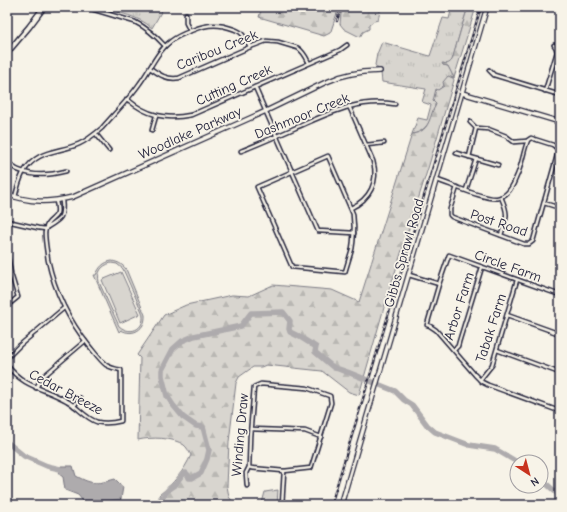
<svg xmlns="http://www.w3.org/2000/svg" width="567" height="512" viewBox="0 0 567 512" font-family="'Comic Neue',sans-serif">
  <defs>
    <pattern id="grass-tufts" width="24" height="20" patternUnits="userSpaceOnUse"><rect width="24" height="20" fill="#d8d5cf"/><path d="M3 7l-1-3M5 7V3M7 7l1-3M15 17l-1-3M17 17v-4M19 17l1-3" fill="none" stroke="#b9b7b3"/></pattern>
    <pattern id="forest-firs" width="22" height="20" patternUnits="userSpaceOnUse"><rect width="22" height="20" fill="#d8d5cf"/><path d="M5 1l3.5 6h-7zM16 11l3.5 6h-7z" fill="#b9b7b3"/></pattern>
  </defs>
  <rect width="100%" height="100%" fill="#f7f3e8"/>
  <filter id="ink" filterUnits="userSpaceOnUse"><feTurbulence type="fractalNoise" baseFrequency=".025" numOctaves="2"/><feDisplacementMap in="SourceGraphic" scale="8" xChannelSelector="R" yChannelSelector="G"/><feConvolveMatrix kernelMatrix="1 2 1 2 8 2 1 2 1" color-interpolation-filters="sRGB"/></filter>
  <g filter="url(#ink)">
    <g fill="url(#grass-tufts)" stroke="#7d7c85">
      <path d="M102,7H164L152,28C139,16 119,13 103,8Z"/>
      <path d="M452,7H468L461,29L452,61C449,64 447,65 443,63V65L448,66L454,77L453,78L448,77L444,86L438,90C435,107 432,131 412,134L418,118L427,120L431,105L422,102L426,89L382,82L381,73L375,65L377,54L382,42L430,56L443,18L449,19Z"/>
    </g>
    <g fill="url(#forest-firs)" stroke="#7d7c85">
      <polygon points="262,7 339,7 331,31 330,33 324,36 259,17"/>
      <polygon points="343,7 381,7 378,20 374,21 369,25 369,29 363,32 360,37 344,29 340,24 341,14"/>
      <path d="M468,7H476L454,78L448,66L443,65L442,63C447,64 449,64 452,60L461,29Z"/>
      <path d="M448,76L453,78L454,80L429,165L385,304L359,395L349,392L322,371L266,365L261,367H253L239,377L236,383L229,442L227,486L229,497L234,503L238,505H160L159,495C173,484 184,471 191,455C189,452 187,447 184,445C173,437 151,437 138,440L140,358L137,355L164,315L186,305L232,295L249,296L273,285L332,290L359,302L412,134C426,132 428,125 432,113C433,109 435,108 436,104L433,101L436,89L438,90L444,86L443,82Z"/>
      <polygon points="278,490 277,505 255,505 262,503 265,492"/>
    </g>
    <g fill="#d8d5cf" stroke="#7d7c85" fill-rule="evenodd">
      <path d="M112,261C118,262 122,264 126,269L145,315C146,329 133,337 121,330L119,332L94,275H96C99,267 104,262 112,261ZM111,263L117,264L123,269L142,312C147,327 132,337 119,326L99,282C97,272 101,266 111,263Z"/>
      <polygon points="121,272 140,314 120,323 102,280"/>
    </g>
    <path fill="#aeabad" stroke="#76747f" d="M61,466H73L76,476C93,485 97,484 115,479L123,487L121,499L110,501L108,505H86L78,495L65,490L63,477L59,474Z"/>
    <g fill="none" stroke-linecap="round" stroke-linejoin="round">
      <g stroke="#aeabad" stroke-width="5.5">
        <polyline points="7,442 24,456 47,466 60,469 66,474"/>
        <polyline points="541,479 560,496"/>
        <path d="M147,505C163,502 159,501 168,490C170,487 173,486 176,484C180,479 179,475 186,473L188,475L189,478H192L201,473L207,459L209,450L203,427L196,426L183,417L173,405L167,396L162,376V370L173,349L182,341L194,336L241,326L251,313H254L283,312L290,321L289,329L290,332L300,337L316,347L315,352L334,368C339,368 344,372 350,373L395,391L404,400L412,405L427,425L435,432L469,445L495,449L517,462"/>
      </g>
      <g stroke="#22223b" stroke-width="5.5">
        <g id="minor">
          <path d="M85,7L135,22C147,28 156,36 165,46"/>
          <polyline points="186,14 186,23 190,31"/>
          <path d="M150,68C160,75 167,80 179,78L250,47L266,41L278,42L298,48C304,52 306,57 309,63"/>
          <polyline points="489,70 494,75 560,95"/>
          <polyline points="255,87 318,231 354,233"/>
          <polyline points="545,91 557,52 556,48 554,45"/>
          <path d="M127,99C147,116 166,120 191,115L340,50L347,45"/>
          <path d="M349,106L373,161C379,182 370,199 351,208"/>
          <polyline points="476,128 488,129 501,134 506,136 514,142 527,141"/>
          <polyline points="152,130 156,116"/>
          <polyline points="96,134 109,150"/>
          <polyline points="366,145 384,143"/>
          <path d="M241,151C259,144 277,136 295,128C328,114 357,98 395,104"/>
          <polyline points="456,153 498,165"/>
          <polygon points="328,156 353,214 354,228 353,242 352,249 345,272 292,267 257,187"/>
          <polyline points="469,157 476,128 470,122"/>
          <path d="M10,164C13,167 17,170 21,171C36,177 51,175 66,171"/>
          <path d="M437,180C450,184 487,201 498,198C508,196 513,186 516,178C522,166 523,152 528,140L531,138L553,145L558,149V152L533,241L529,244H524L452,217L450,215V209L457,187"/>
          <polyline points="466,190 476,159"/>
          <path d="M15,197C17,189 19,181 23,173C37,149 58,153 79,144C88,140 95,134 102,128C115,113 129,99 140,83C150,70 157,51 171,41C177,36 185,33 193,30C202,26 212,24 223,26C239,30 243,31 250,47"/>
          <path d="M501,197C509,215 507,217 501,235"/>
          <polyline points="544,203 560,208"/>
          <polyline points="7,221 38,228 46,229"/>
          <path d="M46,228C61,219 64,218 62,200"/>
          <polyline points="7,251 11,274 18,297 7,306"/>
          <polyline points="409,275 439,284"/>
          <polyline points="560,295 449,255 439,284 427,325 430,326 436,330 475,375 482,382 488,385 559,411 560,409"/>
          <polyline points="507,315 560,334"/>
          <polyline points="454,350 458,346 459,342 482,267"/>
          <polyline points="497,350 560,373"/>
          <polyline points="7,358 20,345 64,308"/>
          <path d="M7,365C24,388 45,388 67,401C78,407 85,418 97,422C106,424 113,423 121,421V370C116,369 111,368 106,365C100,360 95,353 90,347C69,321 55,293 48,260C47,251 45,242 45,233C46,219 54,221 57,213C58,209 57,205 56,201"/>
          <polyline points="480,380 492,365 517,280"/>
          <polyline points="36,388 40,381 45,375 85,341"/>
          <polyline points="74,406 80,398"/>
          <polyline points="251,429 305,431 321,437"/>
          <polyline points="247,486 246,473 249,467 250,436 254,387 261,384 307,388 330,396 331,403 311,468 284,471 251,468 249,467"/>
          <polyline points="282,505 284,471"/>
        </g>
      </g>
      <g stroke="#22223b" stroke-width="6">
        <g id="tertiary">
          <polyline points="462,93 560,122"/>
          <path d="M7,194C30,203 49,203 73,197L266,111L324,83L339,77L351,74L363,72L380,71"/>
        </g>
      </g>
      <g stroke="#22223b" stroke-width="6">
        <polyline id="secondary" points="341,505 487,7"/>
      </g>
      <g stroke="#22223b" stroke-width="7">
        <polyline id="primary" points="7,53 29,27 44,7"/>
      </g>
      <use href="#minor" stroke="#f7f3e8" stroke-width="2.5"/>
      <use href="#tertiary" stroke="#f7f3e8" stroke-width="3.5"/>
      <use href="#secondary" stroke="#f7f3e8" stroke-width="3.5"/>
      <use href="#primary" stroke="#f7f3e8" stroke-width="4"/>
      <g stroke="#22223b" stroke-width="2.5">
        <g id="rail">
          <polyline points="337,21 341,7"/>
          <path d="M331,505C380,339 432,173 481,7"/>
        </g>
      </g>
      <use href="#rail" stroke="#f7f3e8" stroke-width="1" stroke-dasharray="3" stroke-linecap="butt"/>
    </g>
  </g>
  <g text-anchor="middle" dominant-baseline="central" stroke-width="3.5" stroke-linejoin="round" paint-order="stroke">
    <g font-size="14" fill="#22223b" stroke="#f7f3e8">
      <text transform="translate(217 50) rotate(-22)">Caribou Creek</text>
      <text transform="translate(234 85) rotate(-24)">Cutting Creek</text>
      <text transform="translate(302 116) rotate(-22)">Dashmoor Creek</text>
      <text transform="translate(190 133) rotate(-24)">Woodlake Parkway</text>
      <text transform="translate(499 223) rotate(18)">Post Road</text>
      <text transform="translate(404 253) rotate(-74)">Gibbs Sprawl Road</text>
      <text transform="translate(508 266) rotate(20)">Circle Farm</text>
      <text transform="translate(459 306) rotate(-72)">Arbor Farm</text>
      <text transform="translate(491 328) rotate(-72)">Tabak Farm</text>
      <text transform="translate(66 392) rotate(28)">Cedar Breeze</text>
      <text transform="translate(240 435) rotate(-85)">Winding Draw</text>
    </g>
  </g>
  <rect width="567" height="512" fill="none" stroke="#f7f3e8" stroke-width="24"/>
  <rect x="12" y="12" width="543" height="488" fill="none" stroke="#22223b" stroke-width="1.5" filter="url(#ink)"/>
  <g transform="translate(529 474) rotate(144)"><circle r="19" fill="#f7f3e8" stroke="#a29fa3"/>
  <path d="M0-3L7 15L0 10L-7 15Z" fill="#c8321e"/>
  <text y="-6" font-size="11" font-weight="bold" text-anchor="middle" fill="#22223b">N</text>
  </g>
</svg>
